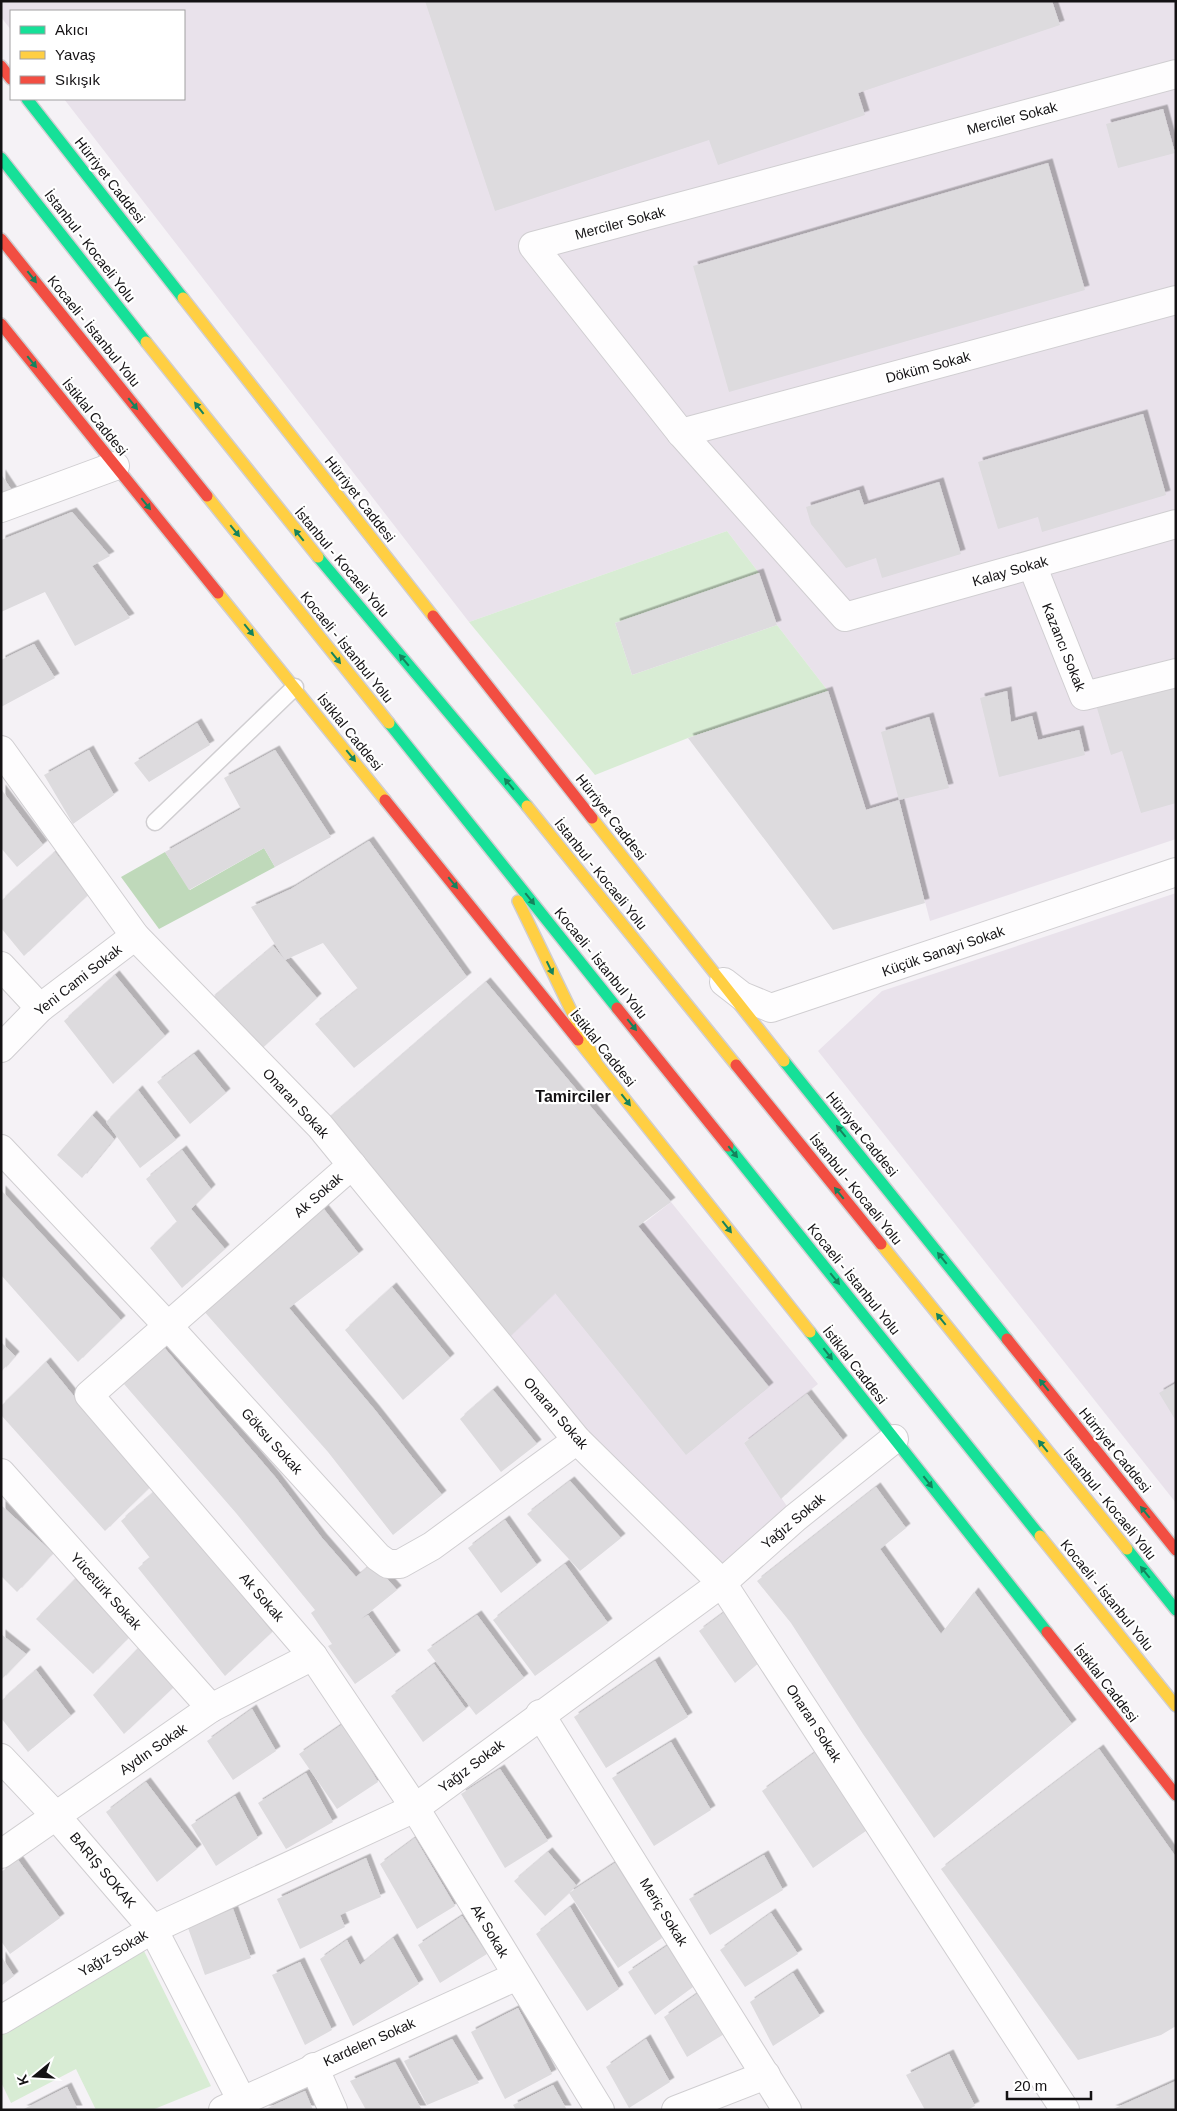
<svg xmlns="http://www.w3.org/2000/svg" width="1177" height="2111" viewBox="0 0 1177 2111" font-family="Helvetica,sans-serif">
  <defs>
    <filter id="shadow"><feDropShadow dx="4.5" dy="-4.5" stdDeviation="0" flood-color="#0004"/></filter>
  </defs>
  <rect width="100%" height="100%" fill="#f5f2f6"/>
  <g fill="#e9e2eb">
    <polygon points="1,1 1176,1 1176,839 930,921 899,801 866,810 828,691 777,625 759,573 727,531 469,622 64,99 184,99 184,11 11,11 11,30 1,17"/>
    <polygon points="1176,893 1176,1503 818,1051 882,991"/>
    <polygon points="671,1202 818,1384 744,1443 795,1518 722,1583 499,1347 555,1293"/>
  </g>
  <g fill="#d8ecd4">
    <polygon points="727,531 759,573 615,623 632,675 777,625 828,691 688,738 595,775 469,622"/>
    <polygon points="144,1951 211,2086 152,2110 96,2110 76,2069 11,2103 1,2082 1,2035"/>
  </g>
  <polygon fill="#bfd9ba" points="264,848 275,867 159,929 121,877 165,852 190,890"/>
  <g fill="#dddbde" filter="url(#shadow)">
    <polygon points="425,1 1052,1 1060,25 858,93 865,115 718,165 709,140 495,211"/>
    <polygon points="1163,109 1175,153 1118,168 1106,124"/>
    <polygon points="1048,163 1085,290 729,392 693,266"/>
    <polygon points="1143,414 1166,495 1042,532 1038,517 998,529 978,462"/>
    <polygon points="1,474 13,492 1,496"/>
    <polygon points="939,482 961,554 882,578 876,558 846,568 811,524 806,507 859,490 864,505"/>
    <polygon points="72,512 110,556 92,566 130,618 75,646 45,592 1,612 1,540"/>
    <polygon points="759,573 777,625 632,675 615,623"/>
    <polygon points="34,644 55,678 1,707 1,660"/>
    <polygon points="1176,683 1176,803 1141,813 1122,751 1111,755 1097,708"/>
    <polygon points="828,691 866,810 899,800 925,903 833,930 688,738"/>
    <polygon points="1007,691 1011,722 1032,716 1038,740 1079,730 1085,755 999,777 980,698"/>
    <polygon points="929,717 949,788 899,800 881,732"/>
    <polygon points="197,723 210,745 149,782 134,763"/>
    <polygon points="89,750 114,795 73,824 44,775"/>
    <polygon points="275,750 331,837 275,867 264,848 189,890 165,852 241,809 224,778"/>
    <polygon points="1,789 43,845 17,867 1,848"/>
    <polygon points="369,841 467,977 354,1068 315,1024 358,989 323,943 285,960 317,998 258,1052 210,1000 273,946 285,960 251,907 291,889"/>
    <polygon points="55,852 88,895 24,956 1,928 1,901"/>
    <polygon points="115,975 165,1036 113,1084 64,1021"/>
    <polygon points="486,982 671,1202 638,1226 769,1387 686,1455 555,1293 499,1347 320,1126"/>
    <polygon points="194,1054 226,1093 190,1124 157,1082"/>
    <polygon points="138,1090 176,1140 140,1168 106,1122"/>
    <polygon points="92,1115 114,1139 82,1178 57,1155"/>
    <polygon points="182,1150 211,1189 191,1209 225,1249 182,1288 150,1248 177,1222 146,1179"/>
    <polygon points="1,1190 121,1320 78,1362 1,1275"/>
    <polygon points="323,1208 359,1254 289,1308 375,1410 442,1495 393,1535 328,1452 202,1309"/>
    <polygon points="392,1287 450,1358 403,1400 345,1330"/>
    <polygon points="1,1342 15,1356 1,1372"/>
    <polygon points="162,1345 276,1478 322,1538 356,1577 373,1563 397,1590 361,1619 368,1615 396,1655 355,1684 328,1646 332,1644 311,1613 315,1610 236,1513 124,1384"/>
    <polygon points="46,1362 149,1488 105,1531 1,1415 1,1406"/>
    <polygon points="1176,1383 1176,1421 1159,1393"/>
    <polygon points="493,1390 537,1444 501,1472 460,1419"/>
    <polygon points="807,1394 843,1440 781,1499 744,1443"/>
    <polygon points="570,1481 621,1538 580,1571 527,1514"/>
    <polygon points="876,1487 906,1528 880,1549 941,1634 974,1592 1072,1724 934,1838 863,1734 791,1623 757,1581"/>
    <polygon points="154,1492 213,1559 272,1632 225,1676 138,1568 150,1558 121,1521"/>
    <polygon points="1,1505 53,1553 17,1592 1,1576"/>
    <polygon points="505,1520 537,1565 501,1593 468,1548"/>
    <polygon points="565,1564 608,1623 535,1676 493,1620"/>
    <polygon points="75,1579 129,1637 93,1674 36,1619"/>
    <polygon points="726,1611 761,1661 735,1683 699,1631"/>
    <polygon points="477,1615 524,1678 476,1715 427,1650"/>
    <polygon points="1,1634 26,1654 1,1680"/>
    <polygon points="141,1645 177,1684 124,1734 93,1695"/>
    <polygon points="655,1661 688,1717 606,1768 574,1717"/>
    <polygon points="434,1664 466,1709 423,1742 391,1696"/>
    <polygon points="36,1670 71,1716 28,1752 1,1718 1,1701"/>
    <polygon points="252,1709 276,1751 233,1780 207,1741"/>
    <polygon points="343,1724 378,1782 337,1809 299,1754"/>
    <polygon points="671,1742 711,1810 654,1846 612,1778"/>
    <polygon points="824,1746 873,1826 813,1868 762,1791"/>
    <polygon points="1099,1749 1176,1857 1176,2026 1161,2035 1078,2060 941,1869"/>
    <polygon points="500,1769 548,1841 505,1868 461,1794"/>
    <polygon points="306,1773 333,1822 286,1849 258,1803"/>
    <polygon points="146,1782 197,1849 157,1882 106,1812"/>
    <polygon points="235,1796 258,1838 216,1866 191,1825"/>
    <polygon points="415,1838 455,1906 417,1929 380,1864"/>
    <polygon points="548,1852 576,1885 569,1893 615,1863 662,1938 618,1968 569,1893 545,1916 514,1881"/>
    <polygon points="764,1855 783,1890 710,1935 689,1899"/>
    <polygon points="366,1858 381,1897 340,1915 345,1927 300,1949 277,1899"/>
    <polygon points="18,1860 60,1918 10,1954 1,1941 1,1872"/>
    <polygon points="570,1907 619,1989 587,2011 536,1934"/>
    <polygon points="233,1909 251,1958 205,1975 188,1928"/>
    <polygon points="771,1913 798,1954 745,1987 720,1950"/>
    <polygon points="462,1916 487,1954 440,1983 418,1945"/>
    <polygon points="393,1938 419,1984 353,2026 320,1959 347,1940 360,1965"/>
    <polygon points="667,1946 693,1987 655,2015 628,1972"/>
    <polygon points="1,1956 14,1976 1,1986"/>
    <polygon points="300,1962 332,2030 305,2045 272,1975"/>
    <polygon points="793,1973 820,2016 773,2046 750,2002"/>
    <polygon points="704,1989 729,2031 687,2057 664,2017"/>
    <polygon points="518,2008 552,2074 505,2099 471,2032"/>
    <polygon points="452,2039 479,2083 427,2105 404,2061"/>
    <polygon points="646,2039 670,2082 629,2108 606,2067"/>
    <polygon points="949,2054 975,2106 967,2110 925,2110 906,2075"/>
    <polygon points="395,2062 422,2110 366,2110 350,2081"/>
    <polygon points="1176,2081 1176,2110 1111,2110"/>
    <polygon points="553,2085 567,2110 516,2110 513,2105"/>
    <polygon points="67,2087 78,2110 22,2110"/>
    <polygon points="305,2091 313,2110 263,2110"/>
  </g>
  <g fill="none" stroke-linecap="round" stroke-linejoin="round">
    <g stroke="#d0ced1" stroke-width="19">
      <polyline id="lane" points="155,822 295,687"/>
    </g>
    <g stroke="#d0ced1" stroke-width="30">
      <g id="street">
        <polyline points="1176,74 533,246 681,433 845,617 1176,524"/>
        <polyline points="681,433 1176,300"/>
        <polyline points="1,508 115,466"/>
        <polyline points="1032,565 1084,696 1176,673"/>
        <polyline points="1,750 135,936 320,1126 577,1440 722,1583 1065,2110"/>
        <polyline points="1,966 40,1008"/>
        <polyline points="724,982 742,996 771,1008 1176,872"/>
        <polyline points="1,1048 40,1008 135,936"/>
        <polyline points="1,1149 167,1325 378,1557 388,1564 400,1564 432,1546 577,1440"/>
        <polyline points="352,1165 89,1395 313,1656 415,1808 600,2110"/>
        <polyline points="1,1473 211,1708"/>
        <polyline points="540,1714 787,2110"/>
        <polyline points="1,1758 56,1816 153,1929 242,2101"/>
        <polyline points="1,1854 211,1708 313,1656"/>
        <polyline points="1,2020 153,1929 415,1808 722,1583 795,1518 894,1439"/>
        <polyline points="314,2067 333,2110"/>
        <polyline points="223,2110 517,1976"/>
        <polyline points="676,2110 766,2075"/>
      </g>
    </g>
    <g stroke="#d0ced1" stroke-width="14">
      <g id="fast">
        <polyline points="27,99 183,298"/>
        <polyline points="1,158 146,342"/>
        <polyline points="318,557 527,806"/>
        <polyline points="389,723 617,1008"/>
        <polyline points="784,1061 1007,1339"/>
        <polyline points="728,1146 1040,1536"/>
        <polyline points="810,1332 1047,1632"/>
        <polyline points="1127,1549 1176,1610"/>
      </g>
    </g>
    <g stroke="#d0ced1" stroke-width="14">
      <g id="slow">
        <polyline points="183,298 433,616"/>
        <polyline points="146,342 318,557"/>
        <polyline points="207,496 389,723"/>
        <polyline points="218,593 385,800"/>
        <polyline points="527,806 736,1065"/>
        <polyline points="592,818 784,1061"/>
        <polyline points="518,901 596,1062"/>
        <polyline points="578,1040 810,1332"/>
        <polyline points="881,1244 1127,1549"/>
        <polyline points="1040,1536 1176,1706"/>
      </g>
    </g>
    <g stroke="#d0ced1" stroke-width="14">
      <g id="jam">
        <polyline points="1,66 11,79"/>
        <polyline points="1,239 207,496"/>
        <polyline points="1,324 218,593"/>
        <polyline points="433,616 592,818"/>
        <polyline points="385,800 578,1040"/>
        <polyline points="617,1008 728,1146"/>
        <polyline points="736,1065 881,1244"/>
        <polyline points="1007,1339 1176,1550"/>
        <polyline points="1047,1632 1176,1795"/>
      </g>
    </g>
    <use href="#lane" stroke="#fefdfe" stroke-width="16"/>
    <use href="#street" stroke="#fefdfe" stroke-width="28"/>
    <use href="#fast" stroke="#16e098" stroke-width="11"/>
    <use href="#slow" stroke="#ffcf43" stroke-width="11"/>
    <use href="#jam" stroke="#f24e42" stroke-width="11"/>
  </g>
  <defs><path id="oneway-solid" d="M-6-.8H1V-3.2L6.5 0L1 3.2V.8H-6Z" transform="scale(1.25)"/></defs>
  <g fill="#15835d">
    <use href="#oneway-solid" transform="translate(32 277) rotate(52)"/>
    <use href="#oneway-solid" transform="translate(32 362) rotate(51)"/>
    <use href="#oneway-solid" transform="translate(133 404) rotate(51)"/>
    <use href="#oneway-solid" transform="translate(199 408) rotate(-128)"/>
    <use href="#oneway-solid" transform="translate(146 504) rotate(51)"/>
    <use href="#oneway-solid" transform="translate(235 531) rotate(51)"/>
    <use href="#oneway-solid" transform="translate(299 535) rotate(-129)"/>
    <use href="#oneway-solid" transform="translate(249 630) rotate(51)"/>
    <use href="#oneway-solid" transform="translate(336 658) rotate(51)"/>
    <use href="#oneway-solid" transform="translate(404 660) rotate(-130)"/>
    <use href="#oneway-solid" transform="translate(351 756) rotate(51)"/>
    <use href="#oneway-solid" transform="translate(509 784) rotate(-130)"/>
    <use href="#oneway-solid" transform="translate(453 883) rotate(51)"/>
    <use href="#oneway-solid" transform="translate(530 899) rotate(51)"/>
    <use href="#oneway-solid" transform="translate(550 968) rotate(64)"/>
    <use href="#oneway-solid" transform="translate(632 1025) rotate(51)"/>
    <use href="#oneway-solid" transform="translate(626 1100) rotate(52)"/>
    <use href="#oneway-solid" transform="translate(841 1131) rotate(-129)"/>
    <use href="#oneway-solid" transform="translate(733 1152) rotate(51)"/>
    <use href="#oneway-solid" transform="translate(839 1193) rotate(-129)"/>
    <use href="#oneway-solid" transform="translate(727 1227) rotate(52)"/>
    <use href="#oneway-solid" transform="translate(942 1258) rotate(-129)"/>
    <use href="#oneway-solid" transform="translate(835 1279) rotate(51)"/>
    <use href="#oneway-solid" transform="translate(941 1319) rotate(-129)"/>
    <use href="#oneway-solid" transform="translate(828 1354) rotate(52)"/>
    <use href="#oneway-solid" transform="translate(1044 1385) rotate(-129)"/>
    <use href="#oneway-solid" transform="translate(1043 1446) rotate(-129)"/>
    <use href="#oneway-solid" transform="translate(928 1482) rotate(52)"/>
    <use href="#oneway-solid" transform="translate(1145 1512) rotate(-129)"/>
    <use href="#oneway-solid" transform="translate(1145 1572) rotate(-129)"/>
  </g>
  <g text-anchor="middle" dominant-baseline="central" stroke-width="4.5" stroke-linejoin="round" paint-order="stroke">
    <g font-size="14" fill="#141214" stroke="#fff">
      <text transform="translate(1012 118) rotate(-15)">Merciler Sokak</text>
      <text transform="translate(110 180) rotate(52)">Hürriyet Caddesi</text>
      <text transform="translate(620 223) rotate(-15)">Merciler Sokak</text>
      <text transform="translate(90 246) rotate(52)">İstanbul - Kocaeli Yolu</text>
      <text transform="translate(94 331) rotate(51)">Kocaeli - İstanbul Yolu</text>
      <text transform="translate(928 367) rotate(-15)">Döküm Sokak</text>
      <text transform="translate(95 417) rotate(51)">İstiklal Caddesi</text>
      <text transform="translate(360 499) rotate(52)">Hürriyet Caddesi</text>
      <text transform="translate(342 562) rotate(50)">İstanbul - Kocaeli Yolu</text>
      <text transform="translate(1010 571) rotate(-16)">Kalay Sokak</text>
      <text transform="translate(347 647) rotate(51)">Kocaeli - İstanbul Yolu</text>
      <text transform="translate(1064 647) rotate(68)">Kazancı Sokak</text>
      <text transform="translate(350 732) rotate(51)">İstiklal Caddesi</text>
      <text transform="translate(611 817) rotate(52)">Hürriyet Caddesi</text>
      <text transform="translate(601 874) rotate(51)">İstanbul - Kocaeli Yolu</text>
      <text transform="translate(943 951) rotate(-19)">Küçük Sanayi Sokak</text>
      <text transform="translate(601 963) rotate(51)">Kocaeli - İstanbul Yolu</text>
      <text transform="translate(78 980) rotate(-38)">Yeni Cami Sokak</text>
      <text transform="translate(603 1048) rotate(51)">İstiklal Caddesi</text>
      <text transform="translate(296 1103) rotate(47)">Onaran Sokak</text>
      <text transform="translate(862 1134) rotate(51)">Hürriyet Caddesi</text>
      <text transform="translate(856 1189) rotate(51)">İstanbul - Kocaeli Yolu</text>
      <text transform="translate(318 1195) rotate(-41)">Ak Sokak</text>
      <text transform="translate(854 1279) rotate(51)">Kocaeli - İstanbul Yolu</text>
      <text transform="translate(855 1365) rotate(52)">İstiklal Caddesi</text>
      <text transform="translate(556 1413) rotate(49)">Onaran Sokak</text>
      <text transform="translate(272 1441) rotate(48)">Göksu Sokak</text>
      <text transform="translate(1115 1450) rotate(51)">Hürriyet Caddesi</text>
      <text transform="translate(1110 1504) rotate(51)">İstanbul - Kocaeli Yolu</text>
      <text transform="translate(793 1521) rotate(-40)">Yağız Sokak</text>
      <text transform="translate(106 1591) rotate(48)">Yücetürk Sokak</text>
      <text transform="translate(1107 1595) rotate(51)">Kocaeli - İstanbul Yolu</text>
      <text transform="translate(262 1597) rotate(49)">Ak Sokak</text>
      <text transform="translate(1106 1683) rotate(52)">İstiklal Caddesi</text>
      <text transform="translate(814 1723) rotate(57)">Onaran Sokak</text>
      <text transform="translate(153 1749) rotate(-35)">Aydın Sokak</text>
      <text transform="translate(471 1766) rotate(-37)">Yağız Sokak</text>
      <text transform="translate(103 1870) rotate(50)">BARIŞ SOKAK</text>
      <text transform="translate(664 1912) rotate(58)">Meriç Sokak</text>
      <text transform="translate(490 1931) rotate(59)">Ak Sokak</text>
      <text transform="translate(113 1953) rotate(-31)">Yağız Sokak</text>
      <text transform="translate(369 2042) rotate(-24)">Kardelen Sokak</text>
    </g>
    <g font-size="16" font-weight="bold" fill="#141214" stroke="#fff">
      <text x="573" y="1096">Tamirciler</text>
    </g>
  </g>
  <rect width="1177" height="2111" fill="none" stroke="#141214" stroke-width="5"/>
  <rect x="10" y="10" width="175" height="90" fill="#ffffff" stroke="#a1a0a1"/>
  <rect x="20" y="26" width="25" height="8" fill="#16e098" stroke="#a1a0a1"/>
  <text x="55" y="35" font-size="15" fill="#141214">Akıcı</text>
  <rect x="20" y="51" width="25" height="8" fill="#ffcf43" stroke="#a1a0a1"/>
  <text x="55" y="60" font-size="15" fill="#141214">Yavaş</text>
  <rect x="20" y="76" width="25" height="8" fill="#f24e42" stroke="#a1a0a1"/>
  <text x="55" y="85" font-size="15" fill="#141214">Sıkışık</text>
  <g transform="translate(35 2076) rotate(252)" stroke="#ffffff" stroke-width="4" paint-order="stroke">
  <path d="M0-4L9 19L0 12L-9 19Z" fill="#141214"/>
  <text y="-8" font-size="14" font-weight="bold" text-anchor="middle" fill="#141214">K</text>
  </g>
  <path d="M1007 2091v8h84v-8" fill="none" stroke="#141214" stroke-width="2.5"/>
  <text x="1014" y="2091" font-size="15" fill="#141214" stroke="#ffffff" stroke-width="4" paint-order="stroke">20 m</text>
</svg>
